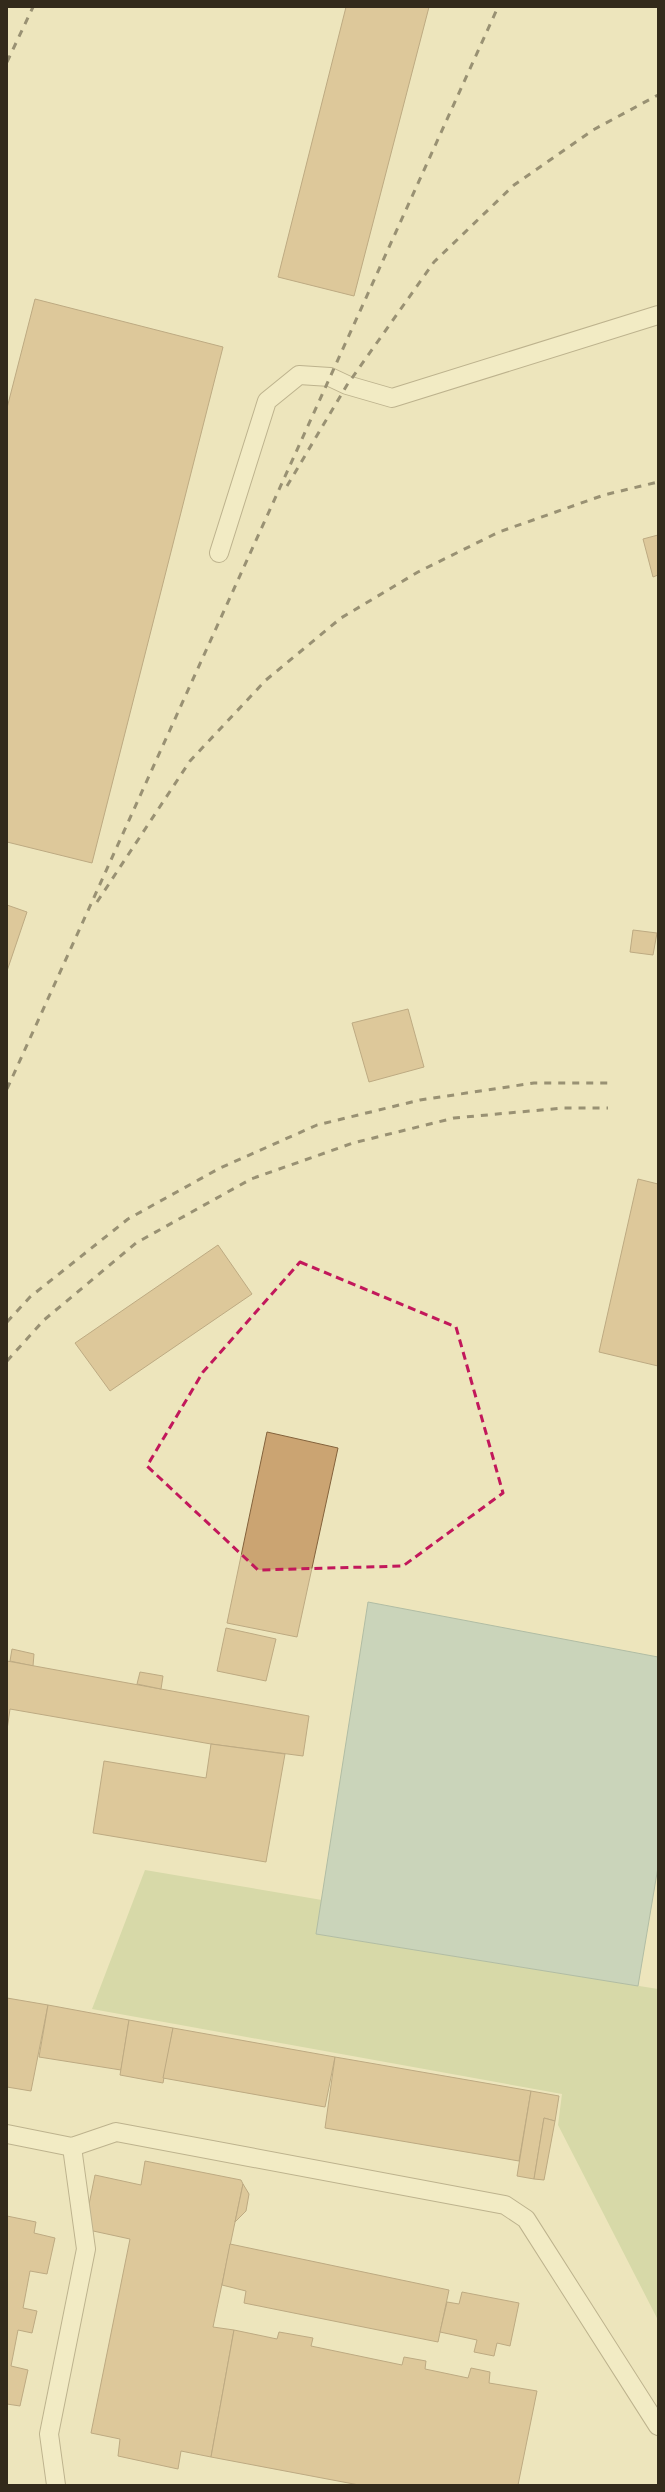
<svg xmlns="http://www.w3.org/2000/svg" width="665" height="2492" viewBox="0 0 665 2492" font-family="'Crimson Pro',serif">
  <rect width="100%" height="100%" fill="#ede5bc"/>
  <polygon fill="#bcca91" points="145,1870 322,1900 316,1934 658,1989 658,2320 558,2125 562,2094 92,2009"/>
  <polygon fill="#a0beb9" stroke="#688b87" points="368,1602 658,1657 658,1867 638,1986 316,1934"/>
  <g fill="#cba472" stroke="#83623c">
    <polygon points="346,7 429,7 354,296 278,277"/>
    <polygon points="35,299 223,347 92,863 7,842 7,408"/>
    <polygon points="658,535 658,575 653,577 643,539"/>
    <polygon points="7,905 27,912 7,971"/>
    <polygon points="633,930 657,933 653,955 630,952"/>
    <polygon points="408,1009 424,1067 369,1082 352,1023"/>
    <polygon points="638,1179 658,1184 658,1366 599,1352"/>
    <polygon points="218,1245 252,1294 110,1391 75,1343"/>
    <polygon points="267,1432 338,1448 297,1637 227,1623"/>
    <polygon points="226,1628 276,1639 266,1681 217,1671"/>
    <polygon points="12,1649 34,1654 33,1666 10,1661"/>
    <polygon points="7,1661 309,1716 303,1756 211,1744 10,1709 7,1730"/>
    <polygon points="140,1672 163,1676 161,1689 137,1684"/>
    <polygon points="211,1744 285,1754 266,1862 93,1833 104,1761 206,1778"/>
    <polygon points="7,1998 48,2005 31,2091 7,2087"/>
    <polygon points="48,2005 129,2020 121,2070 39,2057"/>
    <polygon points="129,2020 173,2028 163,2083 120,2075"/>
    <polygon points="173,2028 335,2057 325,2107 163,2078"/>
    <polygon points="335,2057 531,2091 519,2161 325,2128"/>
    <polygon points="531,2091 559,2096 555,2121 544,2118 534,2179 517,2176"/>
    <polygon points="544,2118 555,2121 544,2180 534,2179"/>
    <polygon points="145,2161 241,2180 243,2184 213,2327 234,2330 211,2457 181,2451 178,2469 118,2456 120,2439 91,2433 130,2239 84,2229 95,2175 141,2185"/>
    <polygon points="243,2184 249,2194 246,2211 235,2222"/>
    <polygon points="7,2216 36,2222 34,2233 55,2238 47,2274 30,2271 23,2308 37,2311 32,2333 18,2330 11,2366 28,2370 20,2406 7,2404"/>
    <polygon points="230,2244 449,2290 438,2342 244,2303 246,2291 222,2285"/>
    <polygon points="462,2292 519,2303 510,2346 497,2343 494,2356 474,2352 477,2340 440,2332 447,2302 459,2304"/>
    <polygon points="234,2330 277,2339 279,2332 313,2338 311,2346 402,2365 404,2357 426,2361 425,2369 468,2378 471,2368 490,2372 489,2383 537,2391 518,2485 359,2485 211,2457"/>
  </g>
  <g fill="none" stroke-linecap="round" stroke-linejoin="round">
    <g stroke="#847556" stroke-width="20">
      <g id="lane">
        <polyline points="219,553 267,401 299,375 330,377 347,385 392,398 658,315"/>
        <polyline points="7,2134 72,2147 116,2132 505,2205 526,2219 658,2426"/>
        <polyline points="56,2485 49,2434 86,2249 72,2147"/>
      </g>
    </g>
    <use href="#lane" stroke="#f8f2cf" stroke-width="18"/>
    <g stroke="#332a1b" stroke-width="3" stroke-dasharray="7 7" stroke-linecap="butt">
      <polyline points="7,62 33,7"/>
      <polyline points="287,486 347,385 434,262 514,185 593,130 658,95"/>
      <polyline points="97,902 190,761 266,680 341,618 418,572 499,532 604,495 658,482"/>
      <polyline points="7,1089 498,7"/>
      <polyline points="7,1322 30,1297 128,1219 220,1168 317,1125 420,1100 534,1083 609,1083"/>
      <polyline points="7,1361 44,1320 136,1243 251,1179 353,1143 454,1118 563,1108 608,1108"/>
    </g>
  </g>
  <path d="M0 0H665V2492H0ZM300,1262L456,1327L503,1493L403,1566L258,1570L147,1466L203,1372Z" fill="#ede5bc" fill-opacity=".55" fill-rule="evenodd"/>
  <path fill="none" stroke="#c2185b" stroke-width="3" stroke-dasharray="8 5" stroke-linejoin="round" d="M300,1262L456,1327L503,1493L403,1566L258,1570L147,1466L203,1372Z"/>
  <rect width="665" height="2492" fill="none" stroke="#332a1b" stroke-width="16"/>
</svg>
